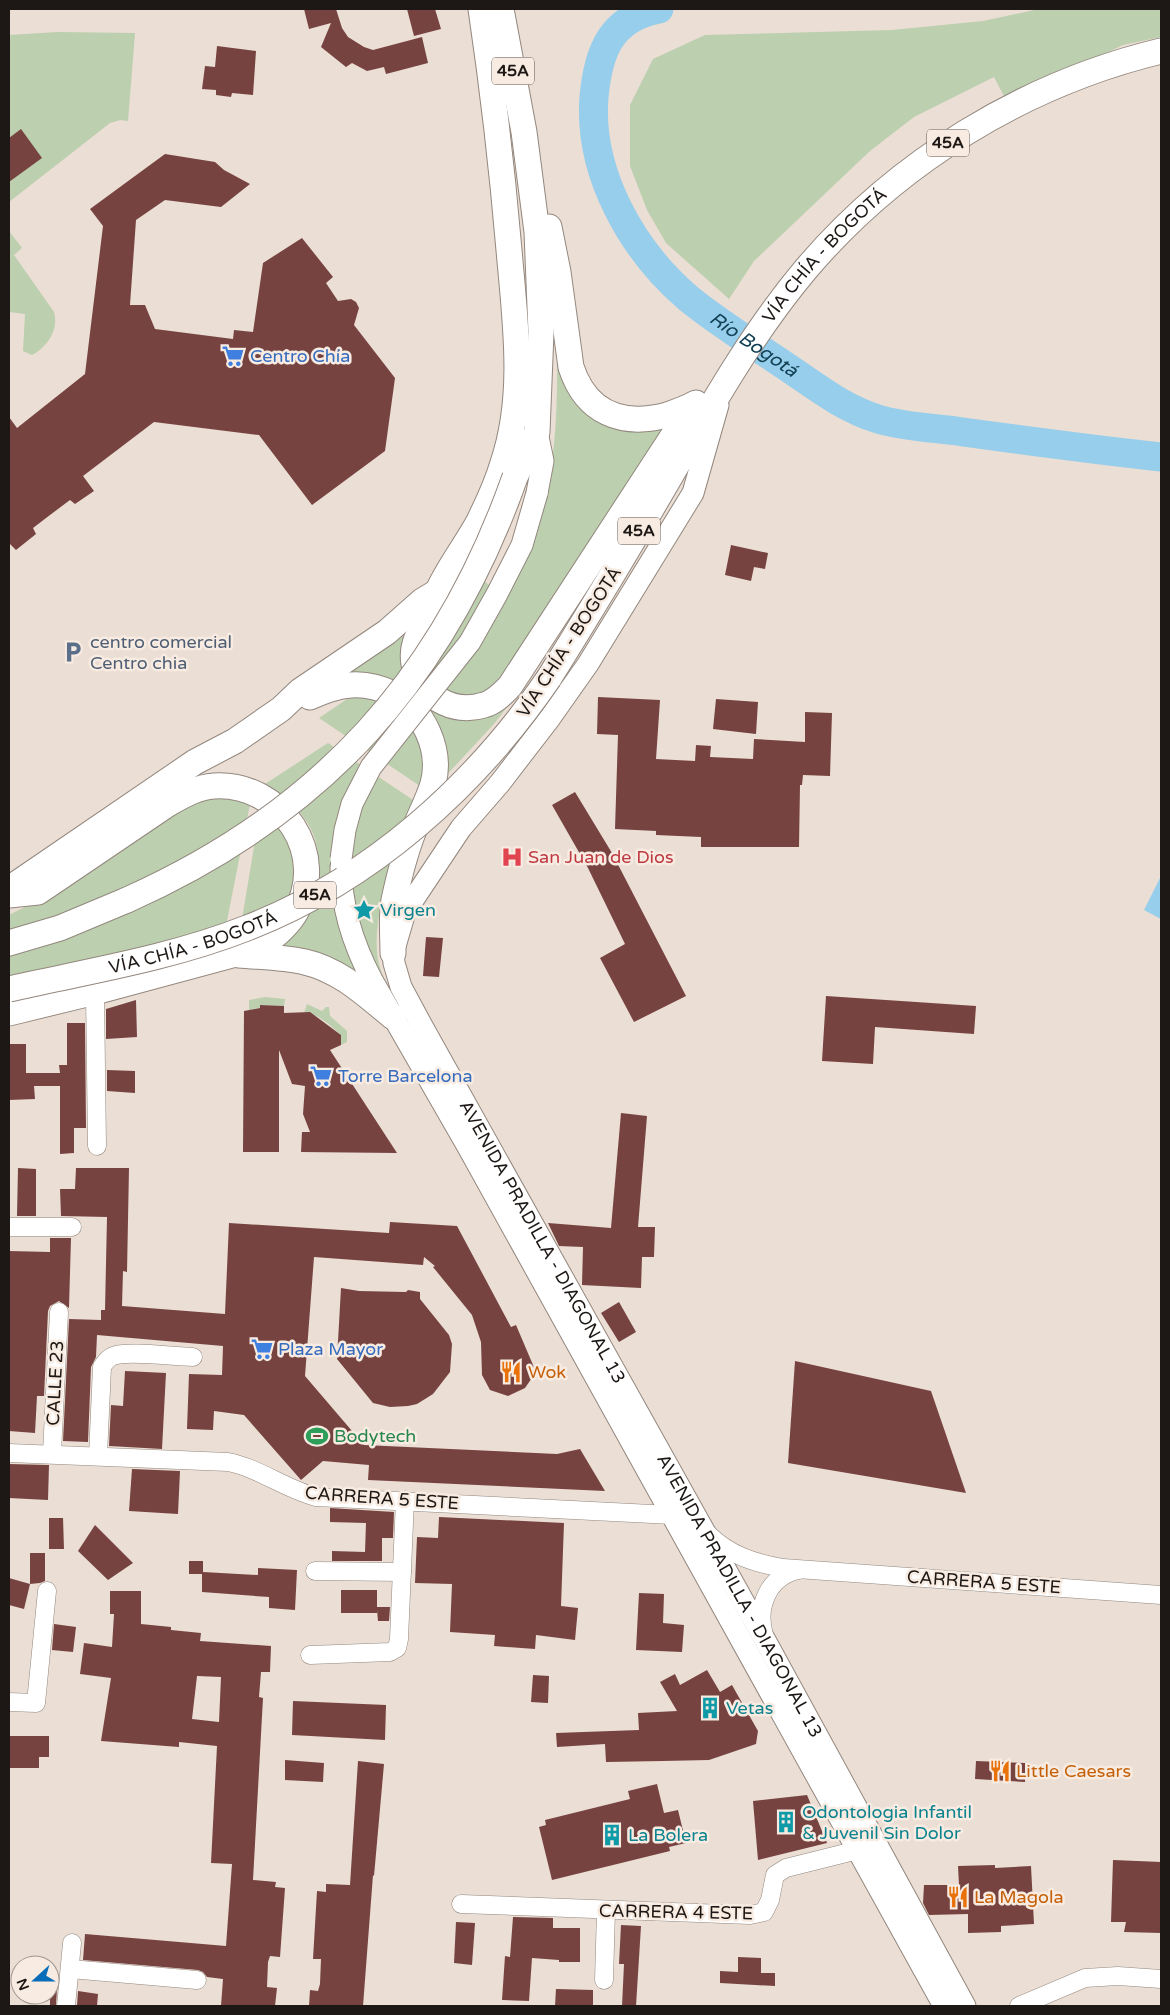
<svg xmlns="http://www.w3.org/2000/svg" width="1170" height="2015" viewBox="0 0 1170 2015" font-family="'Varela Round',sans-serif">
  <rect width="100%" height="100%" fill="#ebded4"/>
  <g fill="#bccfae">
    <polygon points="1039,9 1161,9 1161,37 1123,45 1006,100 994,77 914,117 870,151 754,261 729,299 666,243 647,210 630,166 630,105 653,59 705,35 892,30 983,21"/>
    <polygon points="57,32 135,33 128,121 120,120 110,123 9,202 9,35"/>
    <path d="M9,231L22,248L14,255L54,312C59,330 47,347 32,355L23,351L25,314L9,312Z"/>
    <path d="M557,354L569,393L586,412L672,424L494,690L460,700L426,676L466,566L506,599C513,586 520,572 527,558C554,494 558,423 557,354Z"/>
    <polygon points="407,626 402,649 433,708 517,694 494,724 442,780 439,738 340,673"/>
    <polygon points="361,694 398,709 413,726 421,744 424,766 420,786 319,718 353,695"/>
    <path d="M328,743L413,800C399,842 368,920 379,964C382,977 390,990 395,1003L359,974L284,947L282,940C289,926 317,870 318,859C318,823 292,802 265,784Z"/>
    <polygon points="202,799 227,799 250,804 221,951 43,997 37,970 9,976 9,955 25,951 9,933 9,915 63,888 156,825"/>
    <polygon points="261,805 278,817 297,858 294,887 286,904 239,937"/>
    <polygon points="265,997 285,999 284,1006 260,1005 260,1008 249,1010 249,1000"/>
    <path d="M307,1004L322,1011L326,1007H329L330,1016L347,1031V1042L341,1045V1035C331,1026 318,1013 304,1013Z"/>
  </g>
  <polygon fill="#97ceeb" points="1161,876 1161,919 1144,910"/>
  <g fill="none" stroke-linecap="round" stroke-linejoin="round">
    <path stroke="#97ceeb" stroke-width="29" id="s1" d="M659,9C610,18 598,53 594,97C588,173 632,250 688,298C717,322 750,342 781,363C813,384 840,407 878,419C903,427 937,428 963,432C1029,441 1095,450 1161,457"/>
  </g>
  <g fill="#764340" fill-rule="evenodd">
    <polygon points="304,9 336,9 342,28 348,37 364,47 373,50 422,37 428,63 386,74 384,67 367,71 352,63 346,67 321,47 331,23 309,29"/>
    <polygon points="407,9 435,9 441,29 414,36"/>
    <polygon points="217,46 256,51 253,95 232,93 231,97 216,95 216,90 202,89 205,66 215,67"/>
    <polygon points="21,129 42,158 9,182 9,138"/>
    <polygon points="165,154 215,162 224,170 250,184 221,207 165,200 136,220 130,305 145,305 155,329 233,339 234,330 253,332 263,263 302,238 333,277 326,283 338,301 351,299 356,302 359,308 354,325 395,378 385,451 312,505 259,435 154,422 83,476 94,491 75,504 70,500 50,515 33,528 36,534 16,550 9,543 9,417 17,428 85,374 103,226 90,209"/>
    <polygon points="731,545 768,553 765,569 754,567 751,581 725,575"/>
    <polygon points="598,697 660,700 656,759 695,761 696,745 711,746 710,757 753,759 754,739 805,742 805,712 832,713 830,776 803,775 802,785 800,785 799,847 701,847 701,837 656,835 656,831 615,829 618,735 597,734"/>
    <polygon points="716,699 758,702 756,734 713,729"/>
    <polygon points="575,792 612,853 686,996 634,1022 600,958 625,944 588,868 552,805"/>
    <polygon points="426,937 443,938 439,977 423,976"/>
    <polygon points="826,996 976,1006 974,1034 875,1027 873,1064 822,1061"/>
    <polygon points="136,1000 137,1037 106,1039 106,1009"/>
    <polygon points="260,1005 284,1006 284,1013 310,1012 341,1035 341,1045 330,1050 397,1153 301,1152 302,1132 310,1132 303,1114 305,1086 292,1084 279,1050 279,1152 243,1152 244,1011 260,1008"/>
    <polygon points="67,1023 85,1023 86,1128 74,1128 74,1153 60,1154 60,1086 34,1086 35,1099 9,1100 9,1044 26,1044 26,1073 60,1073 59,1065 67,1065"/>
    <polygon points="107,1070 135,1071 135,1093 107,1091"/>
    <polygon points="621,1113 647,1116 638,1227 655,1227 654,1257 642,1257 641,1288 582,1285 583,1247 559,1246 548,1223 611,1228"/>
    <polygon points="18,1168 36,1169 36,1216 17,1216"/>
    <polygon points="76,1168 129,1168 127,1272 123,1271 122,1306 225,1314 229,1223 389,1233 390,1222 457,1226 511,1327 516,1325 536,1372 525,1388 508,1396 490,1390 482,1375 481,1342 472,1315 433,1267 435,1266 424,1257 423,1265 314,1257 305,1376 364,1445 557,1454 580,1449 605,1491 368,1480 369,1465 323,1461 301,1480 244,1415 214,1411 213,1430 187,1429 189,1374 222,1375 223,1346 97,1335 96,1357 91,1367 88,1442 63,1441 69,1319 101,1320 101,1310 105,1310 107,1217 61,1216 60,1189 75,1189"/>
    <polygon points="50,1238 71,1238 69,1308 59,1301 50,1306 48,1311 44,1396 37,1396 35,1433 9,1431 9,1251 50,1252"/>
    <polygon points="341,1288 359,1291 406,1292 408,1290 420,1292 420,1299 449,1335 452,1344 450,1372 433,1394 417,1404 408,1406 390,1407 373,1403 337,1359"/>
    <polygon points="619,1302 636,1332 619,1342 601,1313"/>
    <polygon points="795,1361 931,1391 966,1493 788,1463"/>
    <polygon points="125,1371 166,1373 162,1449 109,1446 111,1405 123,1406"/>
    <polygon points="9,1464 49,1465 48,1500 9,1498"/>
    <polygon points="132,1469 180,1471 178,1514 129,1511"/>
    <polygon points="330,1508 394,1512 393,1538 382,1538 382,1561 332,1561 332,1551 365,1552 366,1523 330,1522"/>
    <polygon points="439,1517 564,1523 561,1606 578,1608 575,1640 536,1635 535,1649 494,1646 495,1635 450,1632 452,1584 415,1583 417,1537 438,1538"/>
    <polygon points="49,1518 63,1518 64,1549 49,1549"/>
    <polygon points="95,1525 133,1563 108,1580 78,1551"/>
    <polygon points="30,1553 45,1553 45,1581 40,1583 30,1584"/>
    <polygon points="189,1561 203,1561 203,1572 258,1575 258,1568 297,1570 295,1610 269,1608 269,1597 202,1592 202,1574 189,1574"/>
    <polygon points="9,1578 30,1584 24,1609 9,1605"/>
    <polygon points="341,1590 377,1590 377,1607 390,1607 389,1621 378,1621 377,1610 377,1613 341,1613"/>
    <path d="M110,1591H141V1624L171,1627V1630L201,1633L200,1641L271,1646L270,1672H261L259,1697L263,1698L253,1880L276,1882L275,1887L285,1888L280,1957L270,1956L268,1962L267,1987L277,1988L275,2006H221L223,1979L207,1977L203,1972L198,1970L83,1960L85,1934L226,1946L232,1864L211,1863L217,1746L179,1742V1747L101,1741L111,1678L80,1674L84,1643L112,1647L114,1614H110ZM197,1676L221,1677L219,1722L192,1719Z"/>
    <polygon points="639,1593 664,1594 663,1623 684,1625 682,1652 636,1650"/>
    <polygon points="54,1624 76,1627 73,1652 52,1650"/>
    <polygon points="707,1670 720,1692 732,1685 758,1731 756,1744 709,1760 663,1761 606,1762 605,1744 557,1747 556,1733 639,1730 638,1713 677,1711 660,1682 675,1674 680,1685"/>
    <polygon points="533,1675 549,1676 548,1703 531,1702"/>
    <polygon points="293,1701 386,1705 385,1740 292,1735"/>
    <polygon points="10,1736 49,1736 49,1757 39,1757 39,1768 10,1768"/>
    <polygon points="285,1760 324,1763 323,1782 285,1780"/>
    <polygon points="358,1761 384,1764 374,1876 373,1875 363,2006 309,2006 310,1990 318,1991 320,1984 321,1959 313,1959 317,1891 326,1892 326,1884 350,1885"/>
    <polygon points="976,1761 1025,1763 1025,1782 975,1779"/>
    <polygon points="657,1784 664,1813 678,1810 686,1843 669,1847 670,1851 552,1880 539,1827 546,1825 545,1820 630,1799 628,1791"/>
    <polygon points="807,1795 827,1843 758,1860 753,1801"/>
    <polygon points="1113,1860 1161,1862 1161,1933 1124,1932 1126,1922 1111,1922"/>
    <polygon points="995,1865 995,1868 1031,1866 1034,1924 1001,1926 1001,1932 968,1933 968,1914 929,1915 923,1903 924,1885 959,1885 958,1866"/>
    <polygon points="513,1917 553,1918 553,1928 580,1928 580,1962 559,1962 559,1960 532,1958 529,2001 502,2000 505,1956 510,1957"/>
    <polygon points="456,1922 475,1923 472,1965 454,1963"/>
    <polygon points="621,1925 641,1926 636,2006 622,2006 624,1964 619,1964"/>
    <polygon points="738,1957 761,1958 761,1973 775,1973 775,1986 720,1983 720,1971 738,1972"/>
    <polygon points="50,1987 57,1988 56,2006 50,2006"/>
    <polygon points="556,1989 593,1990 593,2006 555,2006"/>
    <polygon points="78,1991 98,1994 97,2006 77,2006"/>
  </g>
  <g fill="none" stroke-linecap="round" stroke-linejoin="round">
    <g stroke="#93877e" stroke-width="19">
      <g id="minor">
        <polyline points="95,992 97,1146"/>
        <polyline points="9,1227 72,1227"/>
        <path d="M9,1453L228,1462C259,1468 285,1489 316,1497L672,1515"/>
        <polyline points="52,1453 59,1312"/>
        <path d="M98,1456L102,1367C105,1362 108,1358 113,1356C128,1350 175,1357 193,1357"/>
        <path d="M708,1534C729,1555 754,1563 783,1568L1161,1595"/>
        <polyline points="315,1571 402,1572"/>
        <path d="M764,1635C756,1607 768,1576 799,1570"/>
        <polyline points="310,1655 390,1652 397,1648 399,1639 405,1500"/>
        <polyline points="9,1702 36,1703 47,1591"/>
        <polyline points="461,1904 750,1915 764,1912 770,1900 775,1875 786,1868 858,1850"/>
        <polyline points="70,1969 197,1980"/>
        <polyline points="604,1980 606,1911"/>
        <polyline points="66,2006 72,1943"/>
        <polyline points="1019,2006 1085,1978 1118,1976 1161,1979"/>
      </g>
    </g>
    <g stroke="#93877e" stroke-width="23">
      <g id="major">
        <path id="s2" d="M718,405L693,493L588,664L550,718L500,783L461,828L405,912L393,953L394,963L401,987L422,1026L765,1640L965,2006"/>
        <polyline points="537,493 543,461 537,432"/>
        <path d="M341,867C341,908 353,944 372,980L468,1147L944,2006"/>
      </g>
    </g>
    <g stroke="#93877e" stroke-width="27">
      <g id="highway">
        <path d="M481,9C493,90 502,168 509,250C515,320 526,395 503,463C497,484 488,503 478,523C466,545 446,571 437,593C434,599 434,606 431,612C422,630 410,642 414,664C420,696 453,715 484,705C495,702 502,694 510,686L693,405"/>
        <polyline points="501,9 524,132 537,232 541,332 537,432 515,477"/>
        <path d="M549,227L558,272L571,367C586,413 622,427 667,415C676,412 687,408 696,403"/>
        <path id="s3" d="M549,678C587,617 624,556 660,494C705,417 748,338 806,269C897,162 1024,84 1161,51"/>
        <path d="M310,697C338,684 363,679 393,694C424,710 442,750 433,784C428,800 420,815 414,830C405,852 399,877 394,900C391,917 393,936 393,953"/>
        <polyline points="9,889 195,762 235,741 281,709 300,691 387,632 422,601 437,592"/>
        <path d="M9,895L38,892L168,804C182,796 197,787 214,786C281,782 331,855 294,915C285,929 272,938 258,948L95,992L9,1013"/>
        <polyline points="9,943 60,928 127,900"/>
        <path d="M239,955C261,957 283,957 305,962C340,970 366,995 393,1017"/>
      </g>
    </g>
    <use href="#minor" stroke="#fff" stroke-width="18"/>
    <use href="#major" stroke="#fff" stroke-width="21"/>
    <use href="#highway" stroke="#fff" stroke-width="25"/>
    <g stroke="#93877e" stroke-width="23" stroke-linecap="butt">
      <polyline id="major-bridge" points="341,859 345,830 352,804 371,767 470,642 497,594 522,545 537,493"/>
    </g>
    <g stroke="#93877e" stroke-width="27" stroke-linecap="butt">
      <g id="highway-bridge">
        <path d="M127,900C322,813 444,678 515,477"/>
        <path id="s4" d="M9,989C89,971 171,958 247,928C371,880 475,786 549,678"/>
      </g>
    </g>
    <use href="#major-bridge" stroke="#fff" stroke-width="21"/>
    <use href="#highway-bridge" stroke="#fff" stroke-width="25"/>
  </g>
  <defs>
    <g id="supermarket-bare" transform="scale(1.725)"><path d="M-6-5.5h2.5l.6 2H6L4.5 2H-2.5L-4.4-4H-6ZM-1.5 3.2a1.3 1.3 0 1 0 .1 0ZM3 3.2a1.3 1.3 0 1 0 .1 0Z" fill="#3f7fe0" stroke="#f8ebe1" stroke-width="2.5" paint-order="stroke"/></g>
    <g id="parking-bare" transform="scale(1.725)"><path d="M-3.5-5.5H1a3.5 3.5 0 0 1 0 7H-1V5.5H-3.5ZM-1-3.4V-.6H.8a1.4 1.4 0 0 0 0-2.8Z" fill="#5c6f8a" stroke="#f8ebe1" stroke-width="2.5" paint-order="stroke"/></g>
    <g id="hospital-bare" transform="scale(1.725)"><path d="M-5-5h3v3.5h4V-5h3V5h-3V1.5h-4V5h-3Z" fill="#e0444e" stroke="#f8ebe1" stroke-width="2.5" paint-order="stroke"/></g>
    <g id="sight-bare" transform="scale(1.725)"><path d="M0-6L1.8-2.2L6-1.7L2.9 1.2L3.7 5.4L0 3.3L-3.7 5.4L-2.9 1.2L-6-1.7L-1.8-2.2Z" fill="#0f9aa8" stroke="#f8ebe1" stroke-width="2.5" paint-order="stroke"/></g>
    <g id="restaurant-bare" transform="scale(1.725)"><path d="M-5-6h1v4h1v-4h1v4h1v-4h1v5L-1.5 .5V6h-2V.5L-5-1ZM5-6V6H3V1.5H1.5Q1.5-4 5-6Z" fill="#e8710a" stroke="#f8ebe1" stroke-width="2.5" paint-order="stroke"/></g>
    <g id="stadium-bare" transform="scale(1.725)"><path d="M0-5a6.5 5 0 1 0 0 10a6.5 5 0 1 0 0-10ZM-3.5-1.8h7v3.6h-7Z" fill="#2e9e5b" stroke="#f8ebe1" stroke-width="2.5" paint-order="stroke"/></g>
    <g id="building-bare" transform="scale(1.725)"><path d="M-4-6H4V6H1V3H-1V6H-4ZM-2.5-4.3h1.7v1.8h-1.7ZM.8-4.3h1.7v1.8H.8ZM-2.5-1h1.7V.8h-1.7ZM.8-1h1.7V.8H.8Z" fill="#0f9aa8" stroke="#f8ebe1" stroke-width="2.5" paint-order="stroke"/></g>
  </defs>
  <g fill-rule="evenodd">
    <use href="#supermarket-bare" x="233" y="356"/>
    <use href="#parking-bare" x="73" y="652"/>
    <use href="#hospital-bare" x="512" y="857"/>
    <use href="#sight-bare" x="364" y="910"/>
    <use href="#supermarket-bare" x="321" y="1076"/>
    <use href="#supermarket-bare" x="262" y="1349"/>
    <use href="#restaurant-bare" x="511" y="1372"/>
    <use href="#stadium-bare" x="317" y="1436"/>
    <use href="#building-bare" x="710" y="1708"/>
    <use href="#restaurant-bare" x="1000" y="1771"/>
    <use href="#building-bare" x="786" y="1822"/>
    <use href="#building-bare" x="612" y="1835"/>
    <use href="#restaurant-bare" x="958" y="1897"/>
  </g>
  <g text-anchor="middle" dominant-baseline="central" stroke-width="5" stroke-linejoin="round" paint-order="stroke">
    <g fill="#f8ebe1" stroke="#5f5752" stroke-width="1">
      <rect x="492" y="57.5" width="42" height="27" rx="4"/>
      <rect x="927" y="129.5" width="42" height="27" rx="4"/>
      <rect x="618" y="517.5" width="42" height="27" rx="4"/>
      <rect x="294" y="881.5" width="42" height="27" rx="4"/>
    </g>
    <g font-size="16" font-weight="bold" fill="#1d1815">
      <text x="513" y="71">45A</text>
      <text x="948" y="143">45A</text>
      <text x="639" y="531">45A</text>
      <text x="315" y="895">45A</text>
    </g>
    <g font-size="18" fill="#1d1815" stroke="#f8ebe1">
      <text stroke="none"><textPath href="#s3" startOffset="506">VÍA CHÍA - BOGOTÁ</textPath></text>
      <text transform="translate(569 642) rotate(-57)">VÍA CHÍA - BOGOTÁ</text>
      <text stroke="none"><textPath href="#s4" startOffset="190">VÍA CHÍA - BOGOTÁ</textPath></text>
      <text stroke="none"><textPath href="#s2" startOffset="970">AVENIDA PRADILLA - DIAGONAL 13</textPath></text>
      <text transform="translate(55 1383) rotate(-87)">CALLE 23</text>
      <text transform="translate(382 1498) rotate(4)">CARRERA 5 ESTE</text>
      <text transform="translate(984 1582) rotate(4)">CARRERA 5 ESTE</text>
      <text stroke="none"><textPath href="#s2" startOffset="1375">AVENIDA PRADILLA - DIAGONAL 13</textPath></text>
      <text transform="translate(676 1912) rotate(1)">CARRERA 4 ESTE</text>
    </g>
    <g font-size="18" fill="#366cbe" stroke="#f8ebe1" text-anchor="start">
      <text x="250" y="356">Centro Chía</text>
      <text x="338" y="1076">Torre Barcelona</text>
      <text x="278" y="1349">Plaza Mayor</text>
    </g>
    <g font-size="18" fill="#4e5e75" stroke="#f8ebe1" text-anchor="start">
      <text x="90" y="642">centro comercial<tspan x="90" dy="21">Centro chia</tspan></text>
    </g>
    <g font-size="18" fill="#be3a42" stroke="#f8ebe1" text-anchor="start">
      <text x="528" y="857">San Juan de Dios</text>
    </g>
    <g font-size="18" fill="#0d838f" stroke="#f8ebe1" text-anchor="start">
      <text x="380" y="910">Virgen</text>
      <text x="726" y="1708">Vetas</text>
      <text x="802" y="1812">Odontologia Infantil<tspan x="802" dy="21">&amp; Juvenil Sin Dolor</tspan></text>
      <text x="628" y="1835">La Bolera</text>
    </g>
    <g font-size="18" fill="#c56008" stroke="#f8ebe1" text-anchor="start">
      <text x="528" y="1372">Wok</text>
      <text x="1016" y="1771">Little Caesars</text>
      <text x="974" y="1897">La Magola</text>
    </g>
    <g font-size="18" fill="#27864d" stroke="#f8ebe1" text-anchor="start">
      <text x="334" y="1436">Bodytech</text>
    </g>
    <g font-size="19" font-style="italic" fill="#124054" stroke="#f8ebe1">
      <text stroke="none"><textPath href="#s1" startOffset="430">Río Bogotá</textPath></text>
    </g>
  </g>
  <rect width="1170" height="2015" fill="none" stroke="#1d1815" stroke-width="20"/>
  <g transform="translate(35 1980) rotate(249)"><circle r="24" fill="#f8ebe1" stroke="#a0978f"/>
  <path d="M0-4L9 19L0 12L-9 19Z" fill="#086cb8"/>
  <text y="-8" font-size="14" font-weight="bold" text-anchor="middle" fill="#1d1815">N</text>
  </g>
</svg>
